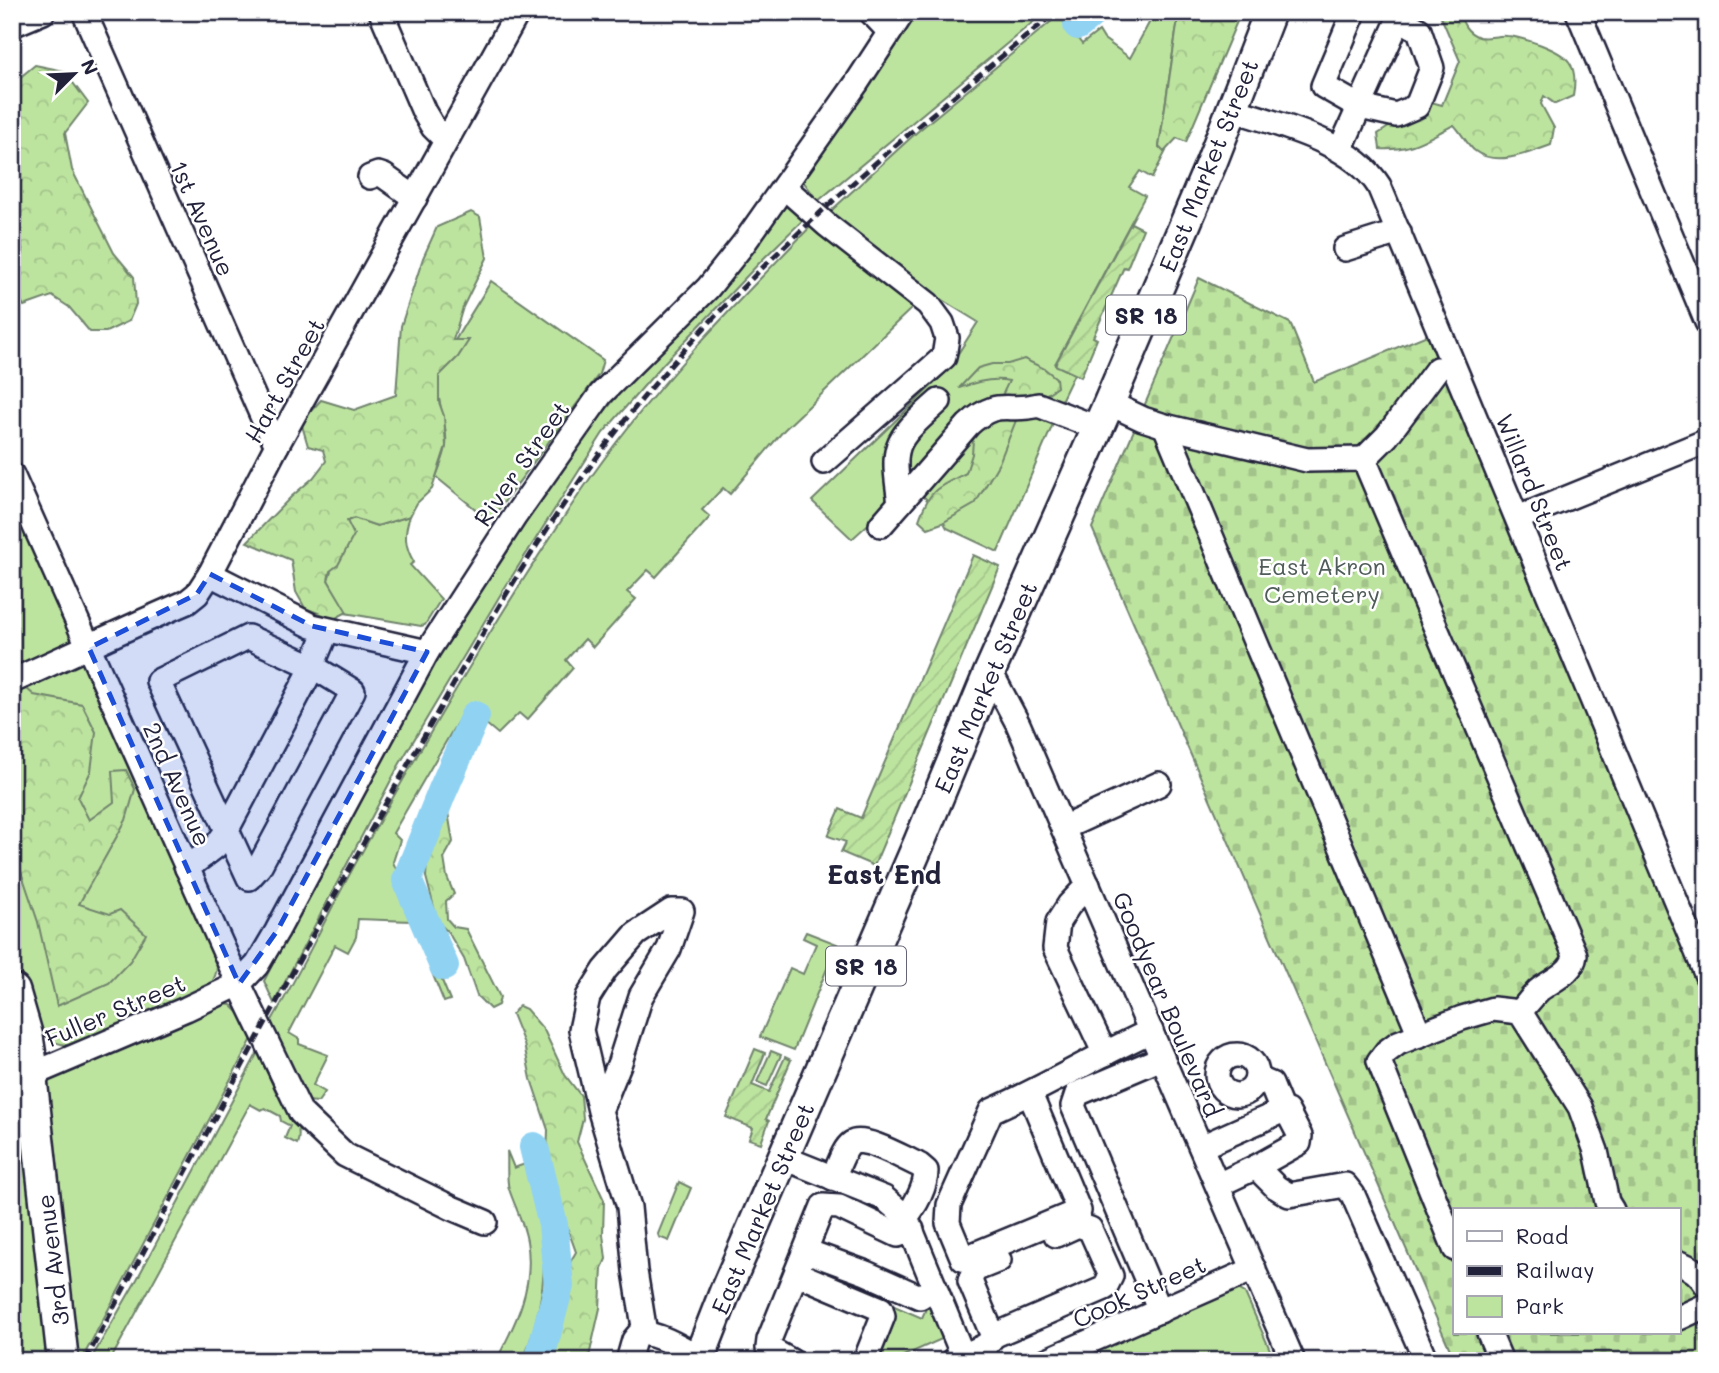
<svg xmlns="http://www.w3.org/2000/svg" width="1719" height="1373" viewBox="0 0 1719 1373" font-family="Mali,sans-serif">
  <defs>
    <pattern id="forest-crowns" width="20" height="18" patternUnits="userSpaceOnUse" patternTransform="scale(1.75)"><rect width="20" height="18" fill="#bde49f"/><path d="M2 6a3 3 0 1 1 6 0M12 15a3 3 0 1 1 6 0" fill="none" stroke="#a2c38a"/></pattern>
    <pattern id="cemetery-stones" width="16" height="16" patternUnits="userSpaceOnUse" patternTransform="scale(1.75)"><rect width="16" height="16" fill="#bde49f"/><path d="M2 7V4a2 2 0 0 1 4 0v3zM10 15v-3a2 2 0 0 1 4 0v3z" fill="#a2c38a"/></pattern>
    <pattern id="garden-furrows" width="10" height="10" patternUnits="userSpaceOnUse" patternTransform="scale(1.75)"><rect width="10" height="10" fill="#bde49f"/><path d="M-1 1l2-2M0 10L10 0M9 11l2-2" fill="none" stroke="#a2c38a"/></pattern>
  </defs>
  <rect width="100%" height="100%" fill="#fff"/>
  <filter id="ink" filterUnits="userSpaceOnUse"><feTurbulence type="fractalNoise" baseFrequency=".0143" numOctaves="2"/><feDisplacementMap in="SourceGraphic" scale="14" xChannelSelector="R" yChannelSelector="G"/><feConvolveMatrix kernelMatrix="1 2 1 2 8 2 1 2 1" color-interpolation-filters="sRGB"/></filter>
  <g filter="url(#ink)">
    <g fill="#bde49f" stroke="#70836d" stroke-width="2">
      <polygon points="917,12 1045,12 818,201 803,181"/>
      <polygon points="1155,12 1179,12 1159,147 1166,151 1152,178 1140,171 1129,187 1145,196 1055,364 1074,374 1060,403 1051,429 998,552 947,528 936,508 911,485 852,539 812,501 947,371 978,322 929,292 829,215 833,209 917,132 1059,15 1082,44 1099,31 1104,39 1130,58"/>
      <polygon points="788,203 807,216 764,258 664,363 603,433 502,592 399,765 274,1003 264,981 419,679 566,458 632,378 651,362 738,271"/>
      <path d="M815,222L892,287L912,308L784,430L730,494L723,488L702,510L710,517L656,577L648,570L627,592L636,599L593,647L585,639L566,660L573,668L527,720L519,713L498,734L466,707L393,833L400,840L393,862L450,1000L444,1002L411,921L358,919L356,937L348,952L335,945L289,1033L299,1039V1044L328,1055L313,1085L325,1092L318,1102L307,1101L271,1022C302,969 328,913 358,859C428,735 500,611 580,493C647,394 731,308 815,222Z"/>
      <path d="M491,281L603,360L599,374L490,521L436,477C439,468 445,456 446,446C449,423 434,400 439,376C444,353 478,304 491,281Z"/>
      <path d="M12,498L211,944C217,962 221,968 210,986L69,1046C64,1044 57,1044 52,1041C30,1029 20,978 12,955Z"/>
      <path d="M410,516C404,533 404,546 414,562L410,565L441,599L425,625L421,626L345,613L328,580L347,521L354,518L377,526Z"/>
      <polygon points="806,932 837,944 794,1050 760,1037 790,968 803,974 816,944 803,938"/>
      <polygon points="223,1004 231,1005 241,1015 252,1039 81,1361 75,1361 44,1087 49,1077 58,1071"/>
      <polygon points="771,1051 781,1055 767,1086 757,1082"/>
      <path d="M258,1052L276,1092C291,1099 303,1130 297,1144L285,1138L290,1126L281,1121L280,1116L265,1108L261,1110L250,1104L110,1361H90L135,1283Z"/>
      <polygon points="12,1115 19,1119 31,1176 52,1361 12,1361"/>
      <path d="M507,1151L514,1168L525,1164C531,1190 541,1218 543,1244C547,1284 537,1324 523,1361H496C516,1323 535,1286 527,1241C524,1223 515,1207 509,1189C506,1179 508,1163 507,1151Z"/>
      <polygon points="679,1182 691,1188 669,1241 659,1237 658,1234"/>
      <polygon points="1238,1289 1245,1293 1275,1361 1067,1361 1226,1291"/>
      <polygon points="885,1302 922,1318 927,1306 936,1310 944,1338 901,1357 903,1361 880,1359 870,1361"/>
    </g>
    <g fill="url(#forest-crowns)" stroke="#70836d" stroke-width="2">
      <polygon points="1179,12 1241,12 1186,142 1177,138 1164,152 1159,147"/>
      <path d="M1439,12H1459C1463,24 1466,32 1479,37C1487,39 1498,35 1507,36C1517,36 1529,41 1539,44C1568,55 1579,63 1573,96L1555,104L1544,96L1541,104L1554,128L1551,145C1529,153 1496,167 1475,151C1468,146 1461,132 1454,125C1427,138 1412,151 1380,149L1378,134L1428,101L1442,105L1460,61Z"/>
      <polygon points="35,65 64,71 88,103 65,133 72,170 114,253 134,277 136,304 129,321 106,332 90,332 69,307 52,296 24,306 12,287 15,270 23,254 15,203 12,201 12,84"/>
      <polygon points="471,212 480,217 487,258 463,307 453,340 469,340 458,357 439,376 439,402 444,416 446,446 432,489 417,503 410,516 377,526 354,518 347,521 354,535 338,565 330,571 328,580 347,612 334,619 305,608 296,592 291,560 247,542 291,497 313,478 326,461 323,450 308,446 301,422 321,400 354,410 396,395 401,326 423,258 437,227"/>
      <path d="M1024,359L1045,369L1056,378L1057,387L1019,413L999,463L975,504L942,523L928,528L919,520C930,488 938,487 966,473L972,454L973,440L995,410L1009,381C993,377 975,382 959,388L978,368L992,364H1008Z"/>
      <polygon points="12,676 34,695 82,704 96,732 91,771 78,798 89,820 114,802 112,771 126,770 135,789 126,820 79,904 110,914 120,910 146,934 130,961 109,983 57,1006 38,922 12,845"/>
      <polygon points="448,812 453,842 444,858 447,877 454,894 446,901 447,919 454,927 466,929 500,997 498,1005 490,1009 477,996 464,959 448,932 438,922 426,877 428,844 433,826"/>
      <path d="M519,1006L526,1009L544,1030L565,1075L581,1096L583,1119L577,1142L604,1200L603,1234L606,1259L602,1268L600,1308L588,1361H546C555,1342 564,1322 566,1301C569,1276 561,1276 576,1252L561,1210L556,1185L547,1158L548,1130L531,1079L524,1044L512,1014Z"/>
    </g>
    <path fill="url(#cemetery-stones)" stroke="#70836d" stroke-width="2" fill-rule="evenodd" d="M1199,278L1290,323L1314,382L1427,335L1707,1005V1361H1455L1092,528ZM1455,1210H1679V1333H1455Z"/>
    <g fill="url(#garden-furrows)" stroke="#70836d" stroke-width="2">
      <polygon points="1131,223 1143,229 1127,268 1124,267 1093,337 1097,339 1081,377 1055,365"/>
      <polygon points="973,555 1000,567 874,866 841,852 846,842 828,836 840,809 861,818"/>
      <polygon points="755,1049 765,1053 752,1085 769,1092 785,1057 791,1060 766,1119 769,1121 761,1143 749,1139 753,1128 726,1117"/>
    </g>
    <g fill="none" stroke-linecap="round" stroke-linejoin="round">
      <g stroke="#90d2f2" stroke-width="30">
        <polyline points="1078,25 1093,12"/>
        <polyline points="444,966 407,880 442,792 475,716"/>
        <polyline points="534,1147 553,1225 559,1286 539,1361"/>
      </g>
      <g stroke="#22223b" stroke-width="28">
        <g id="minor">
          <polyline points="84,12 263,418 277,445"/>
          <polyline points="381,12 424,112 433,127 446,140"/>
          <polyline points="871,12 889,31"/>
          <polyline points="1354,12 1323,86 1360,107 1396,115 1417,106 1432,68 1419,30 1400,19"/>
          <polyline points="1578,12 1707,322"/>
          <polyline points="12,25 43,12"/>
          <path d="M1231,109C1279,125 1351,141 1379,186L1707,976"/>
          <polyline points="1340,150 1402,12"/>
          <polyline points="370,177 378,174 384,176 415,198"/>
          <polyline points="784,187 827,225 928,304 942,323 947,338 944,357 824,462"/>
          <polyline points="1345,249 1399,232"/>
          <path d="M1109,403L1143,419L1165,426L1307,460L1364,459L1575,955C1573,973 1552,980 1539,990C1532,997 1526,1005 1520,1012"/>
          <polyline points="1165,426 1420,1035"/>
          <polyline points="1364,459 1387,436 1437,369"/>
          <polyline points="12,475 239,984 301,1113 345,1155 452,1208 485,1222"/>
          <path d="M900,503C891,441 894,442 939,401"/>
          <polyline points="1518,518 1707,441"/>
          <path d="M881,525L968,425C1000,396 1006,414 1038,405L1098,428"/>
          <polyline points="210,574 312,626 427,652"/>
          <polygon points="248,637 312,666 353,691 259,867 249,878 158,681"/>
          <polyline points="990,671 1018,724 1293,1361"/>
          <path d="M12,681C71,655 128,627 187,602L197,594L210,574L277,445L518,12"/>
          <polyline points="1063,828 1159,784"/>
          <polyline points="187,868 215,847 224,835 308,676 327,630"/>
          <polyline points="1088,885 1069,905 1058,922 1055,948 1105,1054"/>
          <circle cx="1237" cy="1075" r="20"/>
          <polyline points="1257,1078 1271,1084 1282,1111"/>
          <polyline points="12,1083 186,1009 239,984 257,965 277,931 427,652 515,516 601,394 708,288 744,243 856,84 903,12"/>
          <path d="M1030,1094L1079,1211L963,1259L948,1223L949,1205L991,1111C1046,1087 1096,1056 1151,1031"/>
          <polyline points="600,1111 620,1062 641,996 669,949 682,911 671,911 636,934 605,970 588,997 581,1030 600,1111 629,1207 635,1271 645,1333"/>
          <polyline points="1201,1147 1282,1111 1287,1111 1300,1136 1299,1143 1256,1167"/>
          <polyline points="784,1158 884,1198 906,1217 965,1361"/>
          <path d="M833,1178C838,1168 843,1149 852,1143C864,1135 905,1159 919,1165L926,1171C926,1186 916,1205 906,1217"/>
          <polyline points="1218,1185 1256,1167 1276,1187 1289,1195 1345,1185 1353,1195 1426,1361"/>
          <polyline points="1455,1249 1379,1061 1386,1052 1398,1043 1462,1018 1493,1009 1520,1012 1580,1107 1596,1151 1607,1202 1612,1210"/>
          <polyline points="806,1251 866,1273 920,1297 935,1287"/>
          <path d="M1679,1263C1691,1267 1700,1274 1707,1286"/>
          <polyline points="798,1274 881,1309 883,1316 865,1361"/>
          <polyline points="1160,1311 1073,1106 1077,1094 1162,1058"/>
          <polyline points="1679,1318 1707,1305"/>
          <polyline points="1489,1333 1501,1361"/>
          <polyline points="993,1336 1105,1288 1111,1276 1090,1229 1078,1225 1056,1235"/>
          <path d="M628,1361L634,1340L639,1334C657,1331 689,1352 705,1361"/>
          <polyline points="791,1361 768,1348 769,1340 823,1206 839,1207 898,1235 912,1230"/>
          <polyline points="953,1361 987,1345 993,1336 970,1281 974,1270 999,1260"/>
          <polyline points="1045,1361 1254,1269"/>
        </g>
      </g>
      <g stroke="#22223b" stroke-width="35">
        <g id="major">
          <polyline points="31,1075 63,1361"/>
          <polyline points="698,1361 725,1292 919,843 990,671 1109,403 1212,161 1270,12"/>
        </g>
      </g>
      <g stroke="#22223b" stroke-width="40">
        <polyline id="highway" points="12,992 25,1037 31,1075"/>
      </g>
      <use href="#minor" stroke="#fff" stroke-width="23"/>
      <use href="#major" stroke="#fff" stroke-width="30"/>
      <use href="#highway" stroke="#fff" stroke-width="35"/>
      <path stroke="#22223b" stroke-width="5" stroke-dasharray="10 5" stroke-linecap="butt" d="M85,1361C196,1155 303,947 419,745C487,625 555,504 643,398C764,251 909,132 1056,12"/>
    </g>
  </g>
  <path fill="#1d4ed8" fill-opacity="0.2" stroke="#1d4ed8" stroke-width="5" stroke-dasharray="14 9" stroke-linejoin="round" d="M210,574L312,626L427,652L277,931L239,984L89,648L197,594Z"/>
  <g text-anchor="middle" dominant-baseline="central" stroke-width="5" stroke-linejoin="round" paint-order="stroke">
    <g fill="#fff" stroke="#646476" stroke-width="2">
      <rect x="1106" y="295.5" width="80" height="39" rx="5"/>
      <rect x="826" y="946.5" width="80" height="39" rx="5"/>
    </g>
    <g font-size="23" font-weight="bold" fill="#22223b">
      <text x="1146" y="315">SR 18</text>
      <text x="866" y="966">SR 18</text>
    </g>
    <g font-size="24" fill="#22223b" stroke="#fff">
      <text transform="translate(1208 165) rotate(-68)">East Market Street</text>
      <text transform="translate(203 218) rotate(66)">1st Avenue</text>
      <text transform="translate(284 380) rotate(-61)">Hart Street</text>
      <text transform="translate(521 463) rotate(-55)">River Street</text>
      <text transform="translate(1535 492) rotate(68)">Willard Street</text>
      <text transform="translate(985 687) rotate(-67)">East Market Street</text>
      <text transform="translate(178 784) rotate(66)">2nd Avenue</text>
      <text transform="translate(1168 1004) rotate(67)">Goodyear Boulevard</text>
      <text transform="translate(115 1010) rotate(-23)">Fuller Street</text>
      <text transform="translate(762 1208) rotate(-67)">East Market Street</text>
      <text transform="translate(52 1260) rotate(-97)">3rd Avenue</text>
      <text transform="translate(1139 1291) rotate(-24)">Cook Street</text>
    </g>
    <g font-size="24" fill="#505c59" stroke="#fff">
      <text x="1322" y="565">East Akron<tspan x="1322" dy="28">Cemetery</tspan></text>
    </g>
    <g font-size="26" font-weight="bold" fill="#22223b" stroke="#fff">
      <text x="884" y="874">East End</text>
    </g>
  </g>
  <rect width="1719" height="1373" fill="none" stroke="#fff" stroke-width="42"/>
  <rect x="21" y="21" width="1677" height="1331" fill="none" stroke="#22223b" stroke-width="2.5" filter="url(#ink)"/>
  <rect x="1453" y="1208" width="228" height="126" fill="#ffffff" stroke="#a7a7b1" stroke-width="2"/>
  <rect x="1467" y="1231" width="35" height="10" fill="#ffffff" stroke="#a7a7b1" stroke-width="2"/>
  <text x="1516" y="1244" font-size="21" fill="#22223b">Road</text>
  <rect x="1467" y="1266" width="35" height="10" fill="#22223b" stroke="#a7a7b1" stroke-width="2"/>
  <text x="1516" y="1278" font-size="21" fill="#22223b">Railway</text>
  <rect x="1467" y="1296" width="35" height="21" fill="#bde49f" stroke="#a7a7b1" stroke-width="2"/>
  <text x="1516" y="1314" font-size="21" fill="#22223b">Park</text>
  <g transform="translate(74 74) rotate(66)" stroke="#ffffff" stroke-width="5" paint-order="stroke">
  <path d="M0-5L12 26L0 18L-12 26Z" fill="#22223b"/>
  <text y="-10" font-size="19" font-weight="bold" text-anchor="middle" fill="#22223b">N</text>
  </g>
</svg>
